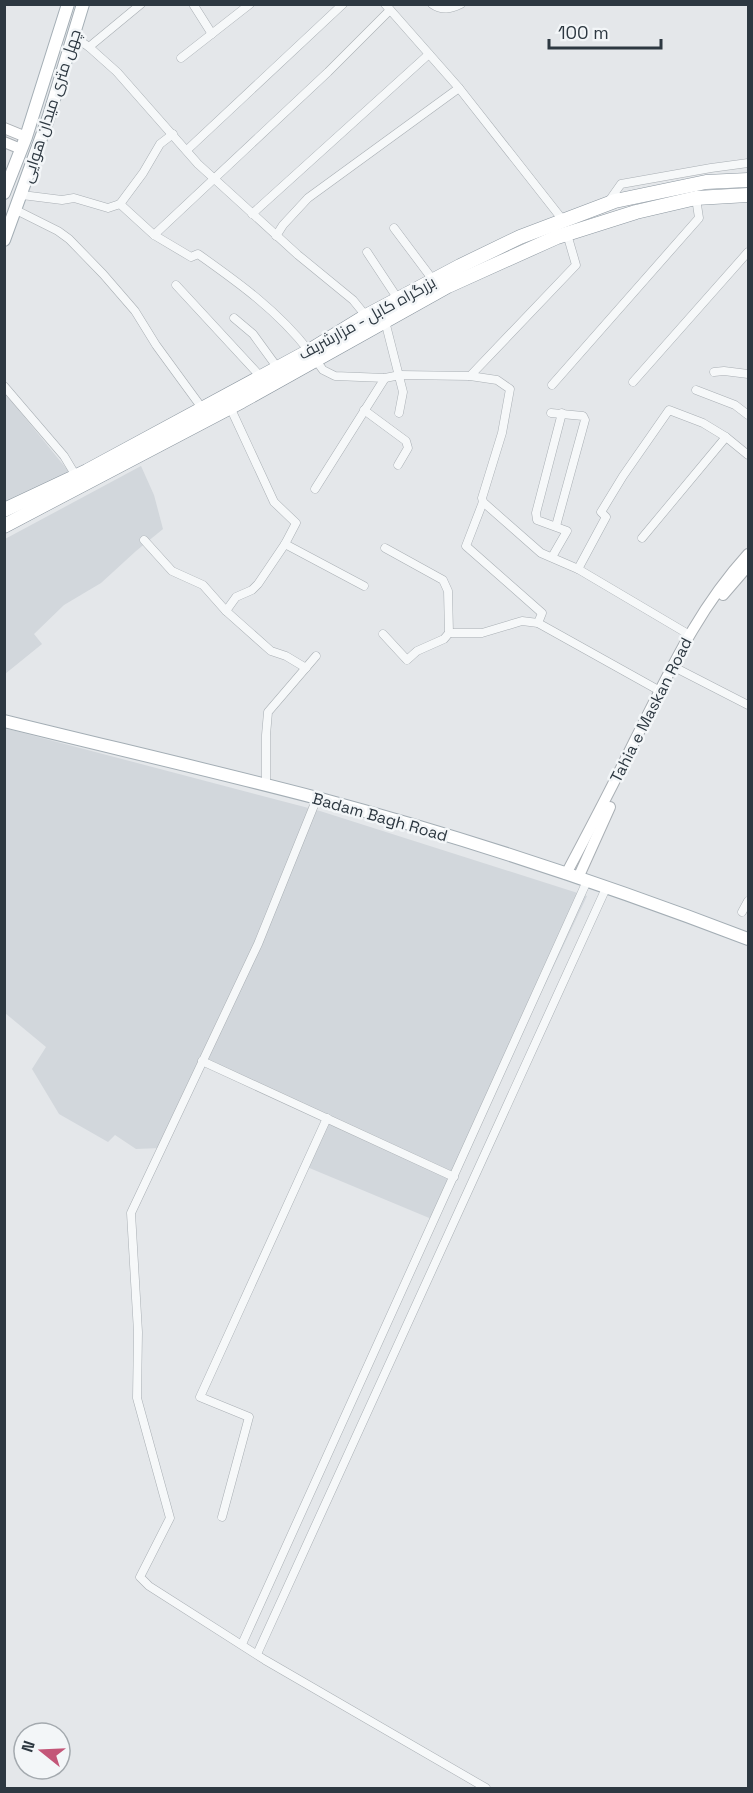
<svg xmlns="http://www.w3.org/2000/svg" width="753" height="1793" viewBox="0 0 753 1793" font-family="'Space Grotesk',Cairo,sans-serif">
  <rect width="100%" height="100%" fill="#e4e7ea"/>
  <g fill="#d2d7dc">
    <polygon points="4,392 70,473 4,504"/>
    <polygon points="141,466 154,495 163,529 136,551 101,583 64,605 34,634 42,644 5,674 5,539"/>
    <polygon points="4,728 320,811 587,896 434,1220 307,1167 328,1119 203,1061 160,1148 136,1149 115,1135 108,1142 59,1114 32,1069 46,1047 5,1013"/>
  </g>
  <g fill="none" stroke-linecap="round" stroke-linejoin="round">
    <g stroke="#a9afb4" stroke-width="9">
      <g id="street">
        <polyline points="193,4 212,34"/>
        <polyline points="385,4 459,88 562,219"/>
        <path d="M432,4C442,11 451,9 461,4"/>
        <polyline points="73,36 89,47 117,72 198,164 298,255 353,300 366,316"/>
        <polyline points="89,47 141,4"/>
        <polyline points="181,58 250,4"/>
        <polyline points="187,150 343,4"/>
        <path d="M22,195L62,200L74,198L108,208L120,204L154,235L191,257L198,254C239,283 278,311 309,351"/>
        <polyline points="609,201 621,184 711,168 748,163"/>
        <polyline points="120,204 143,173 160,144 173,134"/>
        <polyline points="16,210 58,231 69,239 103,274 135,311 156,345 202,408"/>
        <polyline points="252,214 429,54"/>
        <polyline points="394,228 433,280"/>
        <polyline points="154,235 328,72 390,10"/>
        <polyline points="276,236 283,225 308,198 459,88"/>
        <polyline points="367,252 398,299"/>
        <polyline points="176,285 260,376"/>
        <polyline points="234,318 253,334 277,367"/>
        <polyline points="385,321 403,392 399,413"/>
        <polyline points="315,359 323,370 335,376 385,378 400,375 470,376 497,380 510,389 502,433 482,498 483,502 466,546 542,613 538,623"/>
        <polyline points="714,372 724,371 748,374"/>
        <polyline points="470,376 576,265 567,234"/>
        <polyline points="633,382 748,252"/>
        <polyline points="552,385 699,218 696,198"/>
        <polyline points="4,386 64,456 76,476"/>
        <polyline points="696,390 735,405 748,415"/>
        <polyline points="364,410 406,441 408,448 398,465"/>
        <polyline points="551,413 583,416 585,420 556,526"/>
        <polyline points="315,489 385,378"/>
        <polyline points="483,502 541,553 578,569 688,634"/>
        <polyline points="642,538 726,437"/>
        <polyline points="144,540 172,571 203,585 226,611 271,651 286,656 306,668"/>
        <polyline points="285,544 364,586"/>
        <polyline points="552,557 567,531 537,520 536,513 562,413"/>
        <polyline points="578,569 606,517 601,512 623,476 669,410 703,423 726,437 748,455"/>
        <polyline points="226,611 236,597 252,590 258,584 285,544 296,523 274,502 230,407"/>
        <polyline points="449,633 482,633 522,621 538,623 660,691"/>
        <polyline points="383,634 407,660 417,651 444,639 449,633 448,591 443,580 385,548"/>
        <polyline points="672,666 748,705"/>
        <polyline points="266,786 266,735 268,712 316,656"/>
        <polyline points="317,798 258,944 131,1213 138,1332 137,1398 170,1518 140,1577 149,1586 265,1660 486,1788"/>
        <polyline points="742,912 748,901"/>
        <polyline points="202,1061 454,1177"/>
        <polyline points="222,1517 249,1417 200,1397 327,1118"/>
        <polyline points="242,1644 587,881"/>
        <polyline points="257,1654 607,886"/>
      </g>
    </g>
    <g stroke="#a9afb4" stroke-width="12">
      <g id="secondary">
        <polyline points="4,128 26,137"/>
        <polyline points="4,142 21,149"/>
        <polyline points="723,595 748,566"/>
        <path d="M566,874C590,829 613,785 635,740C669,673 697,610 748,554"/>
        <polyline points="578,878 610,807"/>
      </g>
    </g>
    <g stroke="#a4aeb5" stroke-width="14">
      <g id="primary">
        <polyline points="4,193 26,137 68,4"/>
        <polyline points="4,240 48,119 83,4"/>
        <path d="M4,721C109,747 214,771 317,798C463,837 607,885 748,939"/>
      </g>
    </g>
    <g stroke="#8c97a0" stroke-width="15">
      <g id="highway">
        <polyline points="4,510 87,471 309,351 366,316 460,266 520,237 615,201 706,182 748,180"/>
        <polyline points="4,526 242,401 448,286 557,237 636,212 696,198 748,195"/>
      </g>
    </g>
    <use href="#street" stroke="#f6f8f9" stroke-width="8"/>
    <use href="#secondary" stroke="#fff" stroke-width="10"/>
    <use href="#primary" stroke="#fff" stroke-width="12"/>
    <use href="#highway" stroke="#fff" stroke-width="14"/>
  </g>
  <g text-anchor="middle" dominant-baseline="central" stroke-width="5" stroke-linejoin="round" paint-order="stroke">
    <g font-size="16" fill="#2d3841" stroke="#f3f6f8">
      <text transform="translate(51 106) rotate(-72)">چهل متری میدان هوایی</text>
      <text transform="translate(367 318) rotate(-29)">بزرگراه کابل - مزارشریف</text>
      <text transform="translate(651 710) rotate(-63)">Tahia e Maskan Road</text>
      <text transform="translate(380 817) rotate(16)">Badam Bagh Road</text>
    </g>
  </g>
  <rect width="753" height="1793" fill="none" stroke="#2d3841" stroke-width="12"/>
  <g transform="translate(42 1751) rotate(288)"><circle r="28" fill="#f3f6f8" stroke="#a4aaaf" stroke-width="1.5"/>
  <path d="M0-4.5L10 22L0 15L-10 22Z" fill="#c35678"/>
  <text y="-9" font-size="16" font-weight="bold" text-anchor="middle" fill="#2d3841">N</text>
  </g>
  <path d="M549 39v9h112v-9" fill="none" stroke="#2d3841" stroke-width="3"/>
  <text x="558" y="39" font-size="18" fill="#2d3841" stroke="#f3f6f8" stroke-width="4.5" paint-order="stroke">100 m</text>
</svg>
